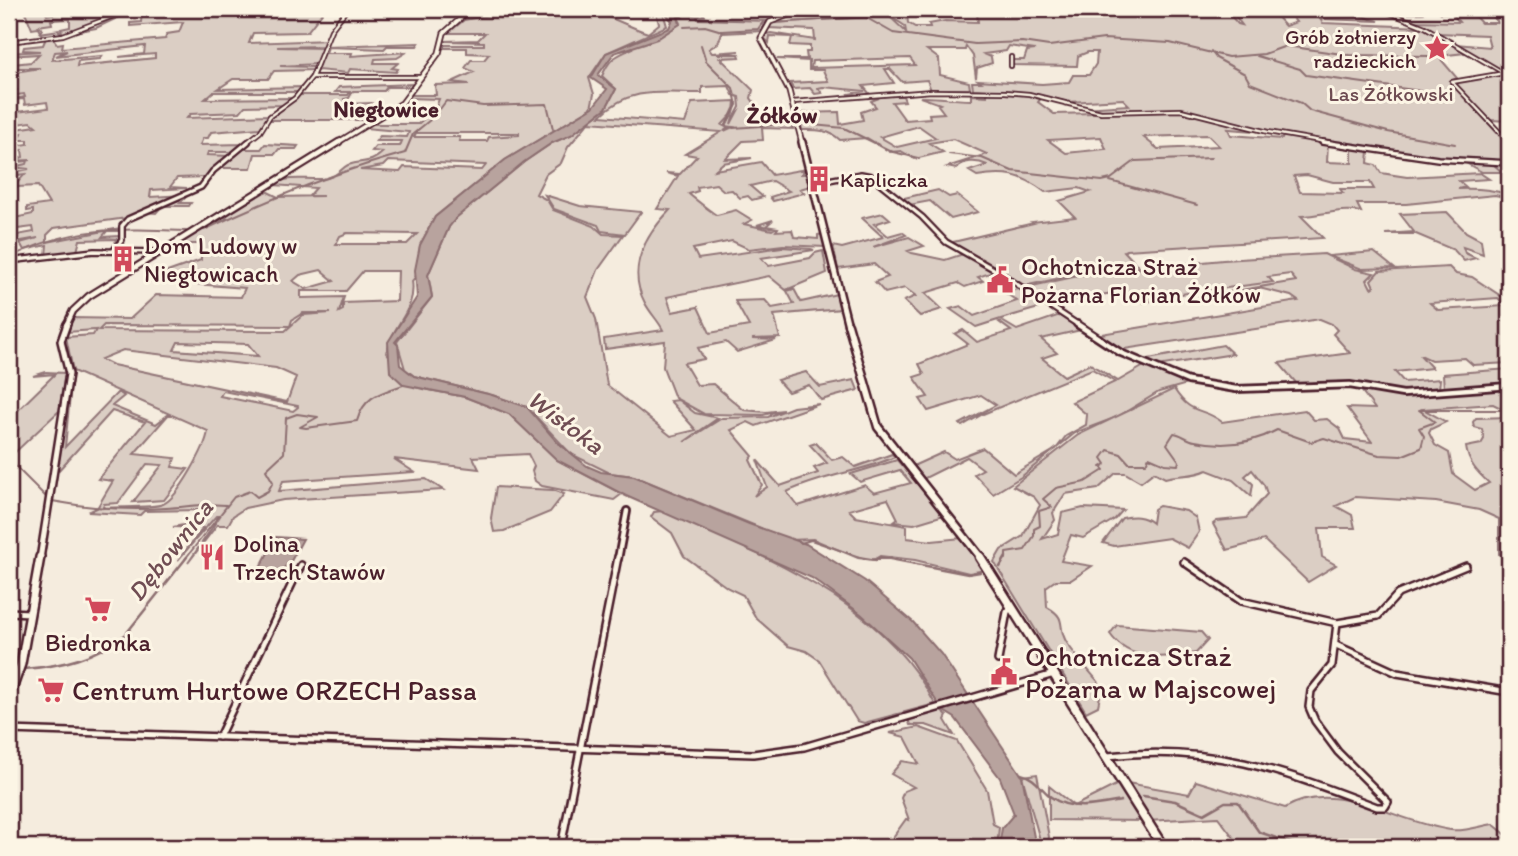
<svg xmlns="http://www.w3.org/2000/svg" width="1518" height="856" viewBox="0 0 1518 856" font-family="Itim,sans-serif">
  <rect width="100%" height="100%" fill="#f5ecde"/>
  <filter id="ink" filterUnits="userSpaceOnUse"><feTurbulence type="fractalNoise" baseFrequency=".0143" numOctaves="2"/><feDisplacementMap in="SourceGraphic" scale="14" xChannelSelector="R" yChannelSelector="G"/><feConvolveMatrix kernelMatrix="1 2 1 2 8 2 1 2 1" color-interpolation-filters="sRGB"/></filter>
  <g filter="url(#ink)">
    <g fill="#dbcec4" stroke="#927678" stroke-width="2" fill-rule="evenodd">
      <path d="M24,9H44L47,15L61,13L59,9H130L102,23L133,9H298L297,11L325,9L307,32L253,33L249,43L328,40L325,46L277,47L324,48L317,64L280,66L315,67L314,70L274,71L268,79H233L218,89L303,87L300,92H213L205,99L293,98L284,105L245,106L240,112L190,114L187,118L269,115L260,128L211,132L208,138H203L200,145L242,144L250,138L234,152H208L207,155L230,156L207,177L177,178L170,187L187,188L151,190L150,197L185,195L157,205L181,198H185L180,203H191L189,206H162L156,213L143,212L153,206L127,218L54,228L47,235V242L120,228L119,231H107L102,237L119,236L121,240L114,247L116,239L80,240L77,251L46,256L47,245L24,250L20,243L38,238L10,243L17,239V235L34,232L33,227L9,230L10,219L33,214V210L27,211V207L49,204L38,186L17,187V183L25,174L9,176V173L29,169L12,167L27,164L28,161L10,163L31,160L10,161L23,157L22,150L9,151V147L28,144V140H19L22,133L9,134V130L36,126L31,122L9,125L20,122H9V113L48,108L47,102L25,105L24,99L9,100L25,97L24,94L9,96V92L18,90L9,89V73L40,68H11L13,64L31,62L39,54L9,56V53L40,51L23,50L24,47L43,45L46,38L40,33L59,30L62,35L53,38L57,44L63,43L62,48L165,39L167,34L179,32L183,22L130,26V23L141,22L142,11L119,17L96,28L63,34L61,29L70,27V19L51,20L52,24L38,26L42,29L40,32L38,28L32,29ZM145,46L144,54L119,57L155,54V58L77,66L78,61L100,59L102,56L52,60L55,52L67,51L56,56Z"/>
      <path d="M520,9H571L578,16L573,9C600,9 623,25 648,33L659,24L655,9H662L667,26L606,53L589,78L594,94L591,108L505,160L435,217L420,245L416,276L412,281C417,311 390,326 387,353L414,387L465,397L509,414L557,460L622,494L614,500L542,486L535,481L532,471L534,466L528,454L473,457L479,469L394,459L414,472L283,481L279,491L426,479L443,490L283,500L245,508L233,516L228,525H217L188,563L220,516H216L178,560L203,528L173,527L189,524L200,510L144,511L140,515L88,512L97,508L113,481L98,479L145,422L112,411L57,472L72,375L65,447L118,392L124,396L112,406L156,424L169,414L134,454L175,458L172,467L188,469L164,500L133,502L162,465L147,464L118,503L104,504L103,508C118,506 150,509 163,504C178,498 206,447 208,431L73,371L66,337L93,335L96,330L67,332L72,318L130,319L156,295L241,297L245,288L145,280L201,260V244H179L203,228L228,218L223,216L264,190L278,197L323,196H309L316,188L273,185C290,175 304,180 322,179C338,177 340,169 348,165C363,159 368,166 383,152L372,151L376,146H400L402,141H376L380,136L407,137L409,132L365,128L371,124H418L429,114H436L419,107H436L439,99L408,98L410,95H436L435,85L469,84L452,82L474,72L465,68L471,60H484L489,54L467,53V48H444V45H484V42L444,41L478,40L485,33H448L464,20ZM416,133H519V135L489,137L487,141H459L460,137H414ZM388,161L485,165H486L482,170L404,167L400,172L360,170L383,166ZM347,233L416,234H417L407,244H336L340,236ZM321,270L334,281L306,289L293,281L300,275ZM363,271H398L397,301L343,303V310L339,312L344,297L301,298V291H346ZM303,313H331L303,315L285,331L99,330L104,325L290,326L292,320ZM178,342L248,344L258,356L174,350ZM123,350L276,368L296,377L287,402L113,365L101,359ZM223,391L298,406V407L293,411L220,396Z"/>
      <path d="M674,9H696H692L694,16H702L703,12L705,16L697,17L698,19L768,21L763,25V31L722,33L718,43L709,49L712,53L739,51L717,54H739L740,57L720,58L753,90L751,98L755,104L751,126L793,119L790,125L793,129L762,128L763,140L743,141L725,159L752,158L723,163L715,170L761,162L772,175L806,169L801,174H808L810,186L800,189L804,193L773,201L770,197L789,191L772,181L750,186L763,197L752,200L748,196L740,198L732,190L724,191L716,184L697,187L698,191L689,194C691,196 715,215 717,215L736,210L752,220L744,224L772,230L775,228L757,225L773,220L766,226L778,228L776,231L792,230L794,237L818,239V235L822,234L825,247L783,245L749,249L732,241L693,249L698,259L782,247L811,249L814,250L761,258L769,266L810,258L815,253L823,251L827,273L786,290L769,276L667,297L672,312L698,307L710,333L749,326L735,301L765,300L772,308L794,304L787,291L794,289L801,302L837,294L841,309L774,315L780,338L752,339L776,340L737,352L726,342L698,348L704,359L684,363L697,385L713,384L744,410L766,412L783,410L763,415L704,414L675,398L663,367L665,341L605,349L604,339L663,330C658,320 650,313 645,303C626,268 645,236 670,210L657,209L678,176L666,173L680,174L697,156L685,154L721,132L589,122L568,147L561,163L546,174L536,194L547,200L553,210L594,226L603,234L623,235L598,270L587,297L596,319L607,385L671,436L696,430L670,401L678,400L695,413L718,418L684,442L722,418L768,417L793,407L819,404L756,426L748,422L731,430L753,456L750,460L762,485L754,496L767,487L757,460L780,486L818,473L814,468L827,463L810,445L816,443L832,460L843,457L855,467L892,454L895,457C860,472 823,475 787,492L798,506L865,485L874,493L911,483L900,470L860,482L851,474L897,460L944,515L914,524L894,522L898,519L888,499L849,510L856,517L907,526V538L932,541L962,538L985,570L969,573L915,560L880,556L873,560L858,558L813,539L790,540L634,476L610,473L571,454L527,407L492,395L414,376L405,369L397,342L432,297L428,275L449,227L457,217L524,162L552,143L571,135L606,108L616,89L602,76C611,56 615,57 633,48L620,51L654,38L681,23ZM729,86L733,95L739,97L740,107L731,124L737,102L726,126L733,127L724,131L728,128L722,125L734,112L735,101L692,103L685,123L600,116C630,86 662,93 702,93V87Z"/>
      <path d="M890,9H916L926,16L907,15L908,23L915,27H930L929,24L945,21L978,22L977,13L1025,9H1225L1238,24L1242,25L1230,9H1257L1261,13L1274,14L1285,26L1296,22L1290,15L1305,12L1289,9L1387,12L1381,9H1419L1423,13L1354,14L1379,21L1320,19L1323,23L1423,27L1465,53L1438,56L1457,78L1450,81L1509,146V162L1492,163L1502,172H1482L1464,162L1268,132L1228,129L1231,135L1282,139L1283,135L1328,143L1327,162L1352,163V148L1369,151L1368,163L1376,165L1381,173L1407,177L1480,173L1489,179L1459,181L1466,187L1458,189C1477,188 1494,190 1507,194L1509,198L1495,195L1406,204H1357L1361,212C1338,208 1325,215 1301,216L1323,238L1126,250L1124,251L1139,267L1075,275L1019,287L949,243L1034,223L1032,222L1075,217L1059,201L1090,192L1079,188L1045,192C1021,174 1006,171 977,176L969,171L987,165C977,160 963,160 956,169L947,167L987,154L953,139L929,143L943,152L915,159L901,151L890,152L867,138L840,140C829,129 816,130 802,130L799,113L839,112L840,124L863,120L861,112L876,107L871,101L879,98L865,96H903L905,101L892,102L905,120L930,118L929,114L944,113L938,105L940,104L920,97C937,96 953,100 971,100V95L987,96V90L973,89L972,82H981L978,80L1042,84L1069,82L1073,75H1089L1096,64L1097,52H1088L1078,56L1077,66L1011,65V60H1024L1027,51L1035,50L1009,46L1006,51L984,54L991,57L992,63L977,68L976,78L973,56L966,46L965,50H927L939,59L940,75L969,82L970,89L931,90L927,80L902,82L890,69H885L894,83L863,86L870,94L851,97L849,94L865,91L823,87L818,88L822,93L815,94L810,88L793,89L790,83L828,81L823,70H809V61L777,59H807L806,52H810V46L790,45L792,37L770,36L769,43L765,39L766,34L771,33L815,40L814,30L768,28L771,23L889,16L906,32L905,26L893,18ZM910,58L915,65L811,68L812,61ZM1043,96L1068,102L1123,99L1129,105L1084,108L1095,113L1054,114L1038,102ZM919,126L936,138L897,147L880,137ZM1208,135L1219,146L1158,149L1143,137ZM1101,137L1106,149L1066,153L1048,140ZM1307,175L1333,182H1370L1374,189H1340L1343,193L1300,192L1294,176Z"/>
      <polygon points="1437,9 1464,9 1455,13 1473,9 1476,12 1472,13 1481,23 1499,23 1494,18 1509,18 1509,121 1490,120 1455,84 1457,80 1504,75 1455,44 1490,47 1487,35 1437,33 1400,16 1414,21 1459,22 1452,13 1441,13"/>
      <polygon points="419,43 417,46 387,46 384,49 328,47 326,53 352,53 351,56 407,52 397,58 375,59 374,63 398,63 392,68 398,69 396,72 350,69 348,73 318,70 315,74 326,46"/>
      <polygon points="412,84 411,87 387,87 384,91 353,91 349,98 344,99 346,104 371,103 368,107 391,107 371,120 267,120 299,95 348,95 350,92 335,92 339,87"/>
      <polygon points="265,144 298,146 296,149 279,149 275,154 255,154 251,168 218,168 241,149 261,149"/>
      <polygon points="938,190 949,197 957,195 978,212 951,219 930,201 909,205 900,199"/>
      <polygon points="545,195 580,206 641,212 625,234 601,231 598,225 554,209"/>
      <polygon points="1447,212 1466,232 1481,240 1483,254 1463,247 1465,253 1476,258 1464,261 1454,250 1416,234 1385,234 1414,232 1400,214"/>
      <polygon points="883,213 890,219 874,224 888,236 902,232 906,235 873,247 909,237 924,246 908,251 912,253 945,260 963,254 993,272 978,277 983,281 965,287 958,283 925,293 942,309 920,316 904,301 916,296 905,288 885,293 875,282 888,277 874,264 838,269 833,246 842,248 883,237 862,218"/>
      <polygon points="1374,252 1394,268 1362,269 1329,256"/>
      <path d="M1324,254L1355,269L1374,273L1367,280L1371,288L1374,287L1371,280L1379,271L1449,267L1456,274L1472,277L1501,296H1509V363L1473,365L1465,358L1431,360L1420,355L1432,368L1395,372L1404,382L1440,379L1439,389C1391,394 1345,384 1297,384L1279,363L1350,353L1333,334L1337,330L1332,324L1320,319L1118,350L1095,335L1298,301L1291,296L1259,288L1230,300L1198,297L1296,281L1290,274L1268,277L1273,282L1173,295L1144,303L1131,291C1077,296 1028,310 976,327L950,309L961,306L974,316L1017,301L1004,292L1092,273L1223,260ZM1498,298L1506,306L1438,310L1430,303Z"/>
      <polygon points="1060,315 1081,330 1041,339 1057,353 1042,358 1064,376 1090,364 1118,381 1144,366 1191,383 1159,392 1117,417 1075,433 1021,477 993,494 974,474 983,469 967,457 923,479 913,466 944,452 955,459 983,448 1014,474 1056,449 1066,436 1086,425 1087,415 1072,402 1115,382 1092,369 983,414 962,426 960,424 996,405 981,395 928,411 920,399 928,397 914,377 924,374 919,364 968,344 955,334 963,330 977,342 1011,331 999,322 1002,321 1017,330"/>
      <polygon points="1223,345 1233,354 1151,367 1138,361"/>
      <polygon points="1509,369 1509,385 1444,390 1443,374"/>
      <polygon points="46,372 65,373 59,411 9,458 9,419 55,374 33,376"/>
      <polygon points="806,372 820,387 854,380 858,390 821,400 809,385 788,392 777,380"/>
      <path d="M1358,386L1393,394L1509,387V412L1493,404L1423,409L1446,422L1431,429L1429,433L1435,445L1449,453L1453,474L1475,490L1489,483C1478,473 1468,463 1466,447L1481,444L1484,439L1482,429L1474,427L1473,422L1476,418L1509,417V553L1499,554V519L1479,510L1436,502L1355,497L1336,506L1352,515L1355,528H1319L1322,557L1336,565L1308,582L1264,540L1227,550L1213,524L1217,521L1246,518L1267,494L1264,485L1252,470L1245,476L1253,484L1251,496L1233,480L1207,470C1194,477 1179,474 1165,478L1154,472L1141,482L1125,473H1116L1098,489L1065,494L1053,513L1055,520L1042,539L1058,534L1062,513L1083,508L1123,510L1115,519L1083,538L1071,535L1061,561L1092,566L1071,580H1056L1046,587L1047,607C1069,619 1056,626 1067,643C1077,658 1090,672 1102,686L1098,706L1086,712L994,562L1001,550L1023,536L1040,505L1034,497L1013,486L1078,435L1174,389C1192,417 1202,406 1222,422L1305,410L1314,420L1327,419L1340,429L1345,439L1372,442L1347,408L1375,409Z"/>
      <polygon points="496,487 553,490 564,494 550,512 504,531 494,532 491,518"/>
      <path d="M1159,506L1186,511L1196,518L1199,532L1188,548L1169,538L1114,546L1103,543L1122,518C1133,516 1143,515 1152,523L1154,509Z"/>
      <path d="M663,511C763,557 882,599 935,704L864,723L857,721L819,660L806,651L788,646L756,618L743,595L728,588L684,556L672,533L651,517L654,512Z"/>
      <path d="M1117,625L1201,632L1208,640L1196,653C1165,658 1130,663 1110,634Z"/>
      <polygon points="940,710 947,716 945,720 954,735 926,725 910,725 908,719"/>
      <polygon points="918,727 957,741 987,790 993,824 999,827 997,847 958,847 959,843 949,842 943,847 886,847 906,819 909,820 901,798 904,791 914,787 891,774 902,761 919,764 905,737 890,733"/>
      <polygon points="1037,774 1049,837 1047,847 1063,842 1065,847 1042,847 1022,776"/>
      <path d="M1196,781L1285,808C1336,778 1397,823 1451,830C1464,832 1480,826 1493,824L1509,837V847H1241L1218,817L1147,821L1049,820V786L1074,806L1122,782L1189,794Z"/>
    </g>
    <g fill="#b8a39e" stroke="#8c6e70" stroke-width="2">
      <polygon points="662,9 674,9 682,17 678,17 680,24 657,39 614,53 598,75 616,89 606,108 571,135 552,143 524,162 457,217 449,227 428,275 432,297 395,342 398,345 400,365 414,376 492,395 527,407 557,442 587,466 601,472 634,476 749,524 806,544 865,581 913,622 941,654 1022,776 1036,847 999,847 1002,828 1014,814 1000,778 955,718 942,710 909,658 861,614 812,578 626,496 557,460 509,414 465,397 404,385 390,372 388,342 417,297 415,270 420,245 435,217 505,160 593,107 607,89 591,78 606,53 669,28 672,21"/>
      <polygon points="276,537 303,539 291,561 281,571 259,570"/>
    </g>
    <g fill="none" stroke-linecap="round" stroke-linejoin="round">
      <g stroke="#8c6e70" stroke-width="2">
        <polyline points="773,23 865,17 893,33 975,44 1022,42 1049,46 1104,39 1170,43 1228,57 1264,54 1286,46 1349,55 1430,56"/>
        <polyline points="684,27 705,26 722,31 758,29 763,22"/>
        <polyline points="701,45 706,61 724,79"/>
        <polyline points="1211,51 1216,58 1245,74 1250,83 1301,103 1310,111 1388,132 1455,144"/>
        <polyline points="1257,56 1300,69 1306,75 1428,92"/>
        <polyline points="725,80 733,88 737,105 726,125"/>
        <polyline points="437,113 446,101 483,106 547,104 553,129"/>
        <polyline points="802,124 844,128 893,152 918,158"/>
        <polyline points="733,128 788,124"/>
        <polyline points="949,154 982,158 1012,171 1102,181 1111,179 1135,161 1211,158"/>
        <polyline points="1110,181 1197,205"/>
        <path d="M204,230C269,199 335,172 405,153L413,134L436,115"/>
        <path d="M9,258C70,226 119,228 186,231"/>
        <polyline points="9,460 47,498"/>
        <path d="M52,501C90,508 127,511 166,508C187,507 205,503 226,505"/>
        <polyline points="801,543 811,540 865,559"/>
        <path d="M185,559L234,497L250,491L257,497L268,491L273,482L266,470L284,453L286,418L297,414L318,417L300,427L306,428L357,421C364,396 380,393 403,385"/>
        <polyline points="878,559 889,559"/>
        <path d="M1006,559V553L1025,550L1034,536V529L1040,526L1039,511L1052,507L1043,499L1056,488L1085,482L1104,470L1101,467L1106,464L1102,458L1108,450L1121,454L1129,463H1146L1149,457L1165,464L1178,465L1179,461L1167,444L1174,433C1182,434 1187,440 1195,441C1224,447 1251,444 1277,430L1311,442L1324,438L1379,455L1401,456L1421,448L1424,436L1419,428L1435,422L1419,410H1509"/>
      </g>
      <g stroke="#8c6e70" stroke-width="2.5">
        <polyline points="858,557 876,560 880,557 968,574 980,572"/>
        <polyline points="1000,567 1006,557"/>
        <path d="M24,669C63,666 93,658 125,635L187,557"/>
        <path d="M1021,774C1035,777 1040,788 1051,797C1071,812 1099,805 1121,801"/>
        <polyline points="1143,796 1175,801 1204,814 1225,802 1238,802 1259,832 1303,847"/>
      </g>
      <g stroke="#4a1f2b" stroke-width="6">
        <g id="minor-far3">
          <polyline points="1380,9 1425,27 1509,76"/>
          <polyline points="9,42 63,35 132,9"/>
          <polyline points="1011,57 1011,66"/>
          <polyline points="1499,74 1452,82 1509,142"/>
          <polyline points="312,77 420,77"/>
          <polyline points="793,102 932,91 1005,92 1029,94 1101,112 1181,110 1268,132 1332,143"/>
          <polyline points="246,143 260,132 270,116 295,98 312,77 331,30 347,9"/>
        </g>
      </g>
      <g stroke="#4a1f2b" stroke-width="8">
        <g id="minor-far2">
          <polyline points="1322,142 1438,159 1509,163"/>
          <polyline points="812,183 861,174 871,176 922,217 946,242 997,271 1080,326"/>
          <polyline points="114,250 122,240 122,226 128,219 201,187 213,171 248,142"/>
          <polyline points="9,261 94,251 161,252"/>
        </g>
      </g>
      <g stroke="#4a1f2b" stroke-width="10">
        <g id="minor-far1">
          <polyline points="1077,324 1121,353 1188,381 1236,389 1350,385 1403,394 1509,386"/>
          <polyline points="618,559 627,511"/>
        </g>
      </g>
      <g stroke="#4a1f2b" stroke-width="10">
        <g id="minor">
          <polyline points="1184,562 1241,601 1337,623"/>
          <polyline points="9,612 30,613"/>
          <polyline points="1336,645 1397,673 1509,692"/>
          <polyline points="998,660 1007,612 1012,606"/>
          <polyline points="9,730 753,754 804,747 1054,674"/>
          <polyline points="219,737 301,565"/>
          <path d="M1107,756C1212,744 1280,770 1377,807H1385L1388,802L1338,752L1315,721L1309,707L1311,691L1332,665L1337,623L1378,616L1398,594L1466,566"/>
          <polyline points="561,847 618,557"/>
        </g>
      </g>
      <g stroke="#4a1f2b" stroke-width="7">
        <polyline id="tertiary-far3" points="337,143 402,103 439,53 444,33 471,9"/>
      </g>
      <g stroke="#4a1f2b" stroke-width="9">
        <polyline id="tertiary-far2" points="66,326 73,311 89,296 339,142"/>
      </g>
      <g stroke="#4a1f2b" stroke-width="10">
        <polyline id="tertiary-far1" points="40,559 69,374 61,341 67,324"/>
      </g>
      <g stroke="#4a1f2b" stroke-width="12">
        <polyline id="tertiary" points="9,698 21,664 40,557"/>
      </g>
      <g stroke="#4a1f2b" stroke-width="7">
        <polyline id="secondary-far3" points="802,143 789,91 761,38 770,22 804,9"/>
      </g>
      <g stroke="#4a1f2b" stroke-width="10">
        <polyline id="secondary-far2" points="802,142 848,326"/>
      </g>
      <g stroke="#4a1f2b" stroke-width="11">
        <polyline id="secondary-far1" points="848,324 878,427 982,559"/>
      </g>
      <g stroke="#4a1f2b" stroke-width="13">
        <polyline id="secondary" points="980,557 1163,847"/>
      </g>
      <use href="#minor-far3" stroke="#fcf5e5" stroke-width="2.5"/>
      <use href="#minor-far2" stroke="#fcf5e5" stroke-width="3.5"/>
      <use href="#minor-far1" stroke="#fcf5e5" stroke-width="4.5"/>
      <use href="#minor" stroke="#fcf5e5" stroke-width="5"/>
      <use href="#tertiary-far3" stroke="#fcf5e5" stroke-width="3.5"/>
      <use href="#tertiary-far2" stroke="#fcf5e5" stroke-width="4.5"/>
      <use href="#tertiary-far1" stroke="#fcf5e5" stroke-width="5"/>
      <use href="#tertiary" stroke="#fcf5e5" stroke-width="7"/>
      <use href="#secondary-far3" stroke="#fcf5e5" stroke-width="3.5"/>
      <use href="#secondary-far2" stroke="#fcf5e5" stroke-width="5"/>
      <use href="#secondary-far1" stroke="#fcf5e5" stroke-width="6"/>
      <use href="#secondary" stroke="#fcf5e5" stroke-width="8"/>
    </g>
  </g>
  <defs>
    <g id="sight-bare" transform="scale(2.1)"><path d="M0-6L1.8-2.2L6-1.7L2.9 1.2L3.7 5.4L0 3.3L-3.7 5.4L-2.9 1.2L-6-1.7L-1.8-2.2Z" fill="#d1495b" stroke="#fcf5e5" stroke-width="2.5" paint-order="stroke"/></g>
    <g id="building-bare" transform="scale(2.1)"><path d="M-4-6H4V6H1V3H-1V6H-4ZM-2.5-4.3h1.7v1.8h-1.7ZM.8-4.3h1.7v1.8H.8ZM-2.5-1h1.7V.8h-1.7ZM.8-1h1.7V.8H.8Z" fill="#d1495b" stroke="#fcf5e5" stroke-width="2.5" paint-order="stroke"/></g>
    <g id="civic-bare" transform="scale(2.1)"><path d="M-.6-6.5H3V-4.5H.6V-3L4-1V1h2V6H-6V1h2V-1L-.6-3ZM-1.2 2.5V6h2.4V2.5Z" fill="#d1495b" stroke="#fcf5e5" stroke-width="2.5" paint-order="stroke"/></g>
    <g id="restaurant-bare" transform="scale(2.1)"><path d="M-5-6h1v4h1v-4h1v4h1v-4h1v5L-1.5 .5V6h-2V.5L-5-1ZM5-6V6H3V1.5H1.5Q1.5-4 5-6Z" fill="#d1495b" stroke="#fcf5e5" stroke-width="2.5" paint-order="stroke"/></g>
    <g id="supermarket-bare" transform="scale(2.1)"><path d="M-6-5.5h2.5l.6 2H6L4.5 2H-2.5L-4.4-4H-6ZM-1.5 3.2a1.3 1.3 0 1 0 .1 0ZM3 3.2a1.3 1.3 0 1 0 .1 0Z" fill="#d1495b" stroke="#fcf5e5" stroke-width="2.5" paint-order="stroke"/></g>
  </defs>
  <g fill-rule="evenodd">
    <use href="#sight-bare" x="1437" y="48"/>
    <use href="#building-bare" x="819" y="179"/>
    <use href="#building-bare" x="123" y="259"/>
    <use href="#civic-bare" x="1000" y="280"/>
    <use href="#restaurant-bare" x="212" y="557"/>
    <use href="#supermarket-bare" x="98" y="609"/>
    <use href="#civic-bare" x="1004" y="672"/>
    <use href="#supermarket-bare" x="51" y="690"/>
  </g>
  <g text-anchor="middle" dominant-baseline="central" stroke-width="6" stroke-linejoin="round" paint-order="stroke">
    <g font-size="21" fill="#4a1f2b" stroke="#fcf5e5" text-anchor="end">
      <text x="1416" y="36">Grób żołnierzy<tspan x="1416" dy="24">radzieckich</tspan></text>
      <text x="840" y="179" text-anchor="start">Kapliczka</text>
    </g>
    <g font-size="21" fill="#6e4b51" stroke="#fcf5e5">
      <text x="1391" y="93">Las Żółkowski</text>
    </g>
    <g font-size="23" font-weight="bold" fill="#4a1f2b" stroke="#fcf5e5">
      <text x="386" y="109">Niegłowice</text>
      <text x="782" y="115">Żółków</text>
    </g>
    <g font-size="24" fill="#4a1f2b" stroke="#fcf5e5" text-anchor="start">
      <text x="144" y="245">Dom Ludowy w<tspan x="144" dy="28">Niegłowicach</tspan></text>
      <text x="1021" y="266">Ochotnicza Straż<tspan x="1021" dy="28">Pożarna Florian Żółków</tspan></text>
      <text x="233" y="543">Dolina<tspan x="233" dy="28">Trzech Stawów</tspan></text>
      <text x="98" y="642" text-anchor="middle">Biedronka</text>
    </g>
    <g font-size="26" font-style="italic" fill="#704d53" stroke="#fcf5e5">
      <text transform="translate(566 422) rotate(37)">Wisłoka</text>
      <text transform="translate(170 550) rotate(-52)">Dębownica</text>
    </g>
    <g font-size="28" fill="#4a1f2b" stroke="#fcf5e5" text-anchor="start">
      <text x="1025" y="656">Ochotnicza Straż<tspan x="1025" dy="32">Pożarna w Majscowej</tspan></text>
      <text x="72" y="690">Centrum Hurtowe ORZECH Passa</text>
    </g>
  </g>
  <rect width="1518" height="856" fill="none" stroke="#fcf5e5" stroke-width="35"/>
  <rect x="18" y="18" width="1483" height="821" fill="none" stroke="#4a1f2b" stroke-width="2.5" filter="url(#ink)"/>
</svg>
